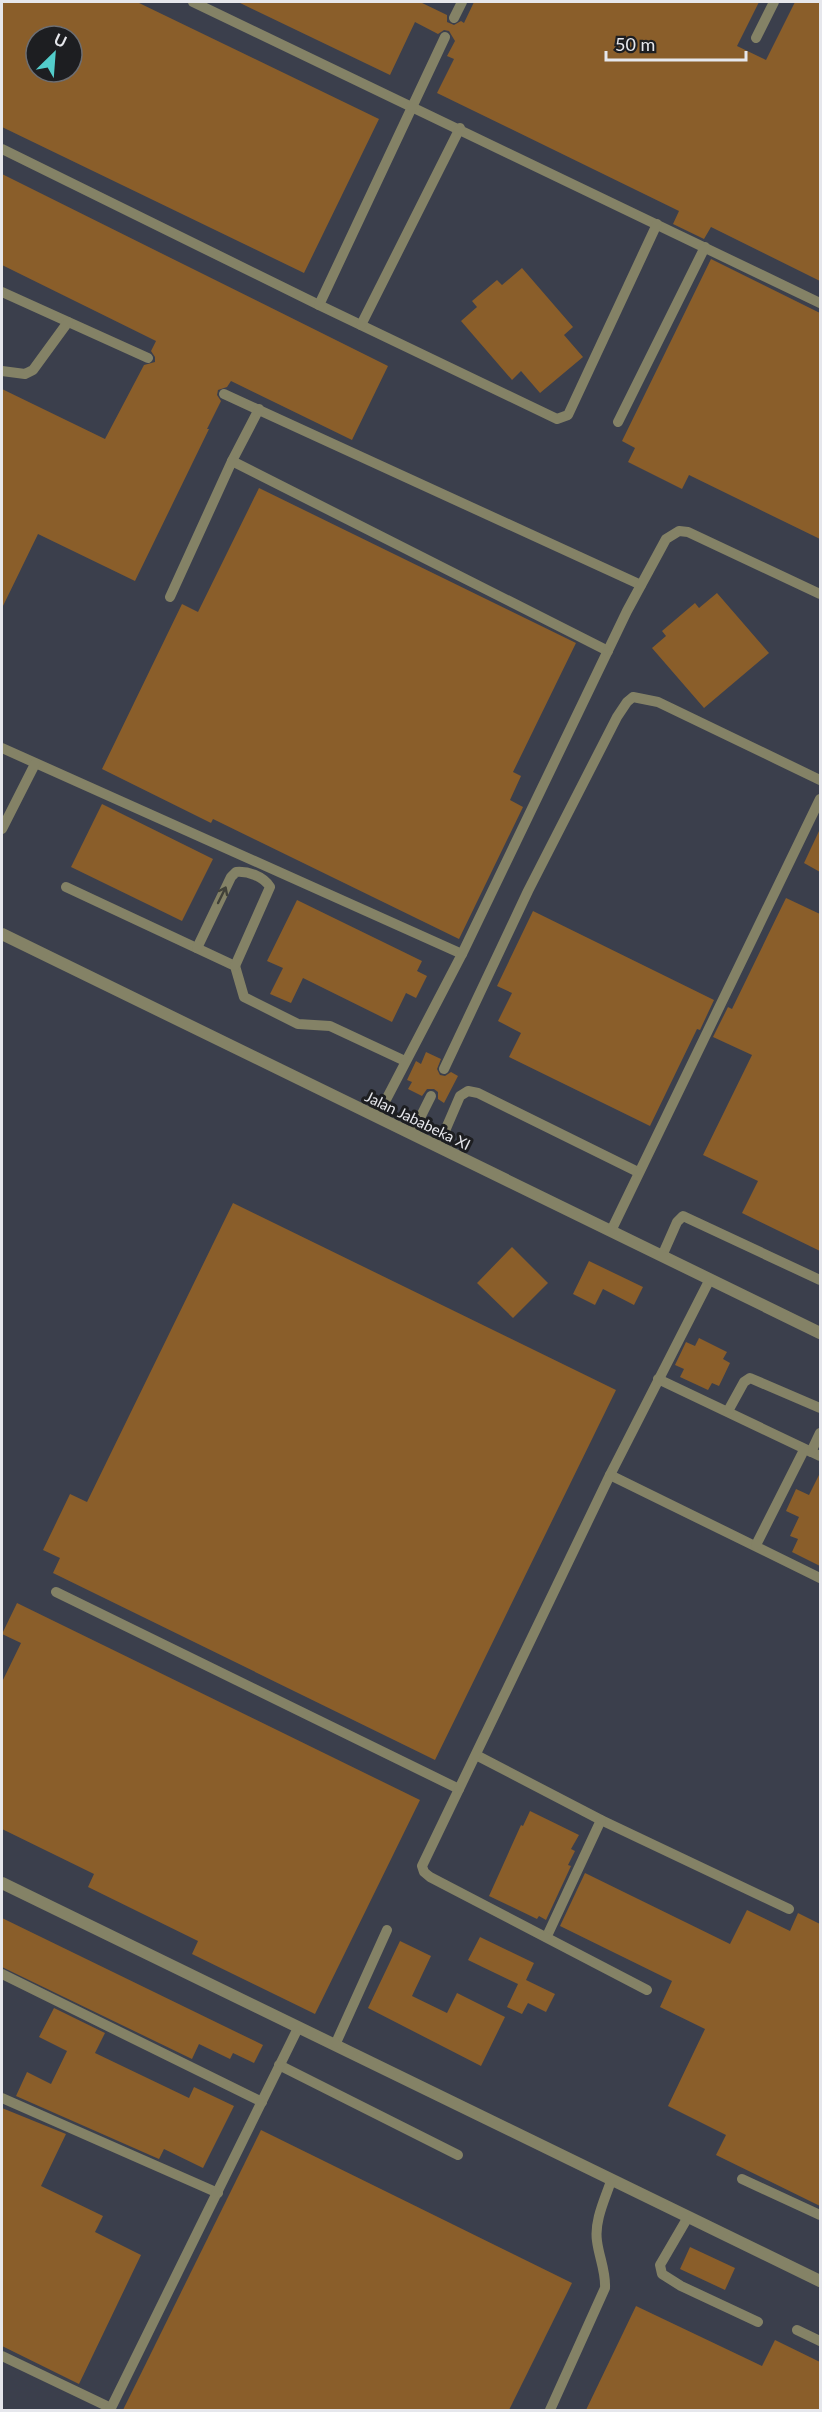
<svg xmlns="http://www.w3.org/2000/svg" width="822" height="2412" viewBox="0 0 822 2412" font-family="Lato,sans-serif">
  <rect width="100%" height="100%" fill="#34363d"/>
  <path fill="#3b3f4c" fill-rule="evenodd" d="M2,2H820V2410H2ZM36,36H72V72H36Z"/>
  <g fill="#8a5e2a" fill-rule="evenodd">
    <path d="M2,2H137L379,119L304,273L2,127ZM36,36H72V72H36Z"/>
    <polygon points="238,2 420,2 447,15 447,22 454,25 461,21 464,23 474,2 759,2 737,46 766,60 795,2 820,2 820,281 711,227 704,239 673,224 679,211 437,93 454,59 447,56 455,41 449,31 444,30 438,34 415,22 390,75"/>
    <polygon points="2,174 388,366 352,440 231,381 227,387 218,390 217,395 221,401 207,429 209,429 135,581 38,534 2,608 2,389 105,439 144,365 155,362 155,357 151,351 156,341 2,265"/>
    <polygon points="711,259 820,313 820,539 689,475 682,489 628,462 635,448 622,441"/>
    <polygon points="522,268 573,327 564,335 583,357 540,393 521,371 512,380 461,321 477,307 472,301 497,280 502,285"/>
    <polygon points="259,488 576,643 513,772 521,776 510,800 523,807 459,939 213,819 211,823 102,769 182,604 198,612"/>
    <polygon points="717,593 769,653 704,708 652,648 666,636 662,631 695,603 699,608"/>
    <polygon points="102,804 213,859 182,921 71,867"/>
    <polygon points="820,829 820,872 804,863"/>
    <polygon points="786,898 820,914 820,1251 742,1213 758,1181 703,1155 752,1055 713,1037 728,1007 732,1009"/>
    <polygon points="297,900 422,961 417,971 427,976 416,998 406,993 392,1022 303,978 291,1003 270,994 283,968 267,961"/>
    <polygon points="533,911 714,1000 700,1030 697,1029 650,1126 509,1057 521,1033 498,1021 512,993 497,986"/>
    <polygon points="426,1052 441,1059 437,1069 440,1075 445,1076 451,1072 458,1076 444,1103 438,1099 438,1092 434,1089 427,1089 422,1096 408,1089 412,1082 407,1080 416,1061 421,1064"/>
    <polygon points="233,1203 616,1390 435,1760 53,1573 60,1558 43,1550 70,1494 87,1502"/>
    <polygon points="512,1247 548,1283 513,1318 477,1283"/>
    <polygon points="589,1261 643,1287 634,1305 603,1289 595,1305 573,1294"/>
    <polygon points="699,1338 727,1352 723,1359 730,1363 719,1386 712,1383 708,1390 680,1377 684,1369 675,1365 686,1342 695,1346"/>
    <polygon points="820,1473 820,1566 792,1552 798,1539 790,1536 799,1517 786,1511 796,1489 809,1495"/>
    <polygon points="17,1603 420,1800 315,2014 192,1954 198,1941 88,1887 94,1874 2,1829 2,1682 21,1643 2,1634"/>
    <polygon points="530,1811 579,1835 571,1849 575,1851 568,1865 571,1866 546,1920 539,1916 537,1919 489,1896 521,1825 523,1826"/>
    <polygon points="585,1873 730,1944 747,1910 790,1931 798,1913 820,1924 820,2206 716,2155 726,2135 668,2106 705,2029 660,2007 672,1981 560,1926"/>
    <polygon points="2,1918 263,2045 254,2063 233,2053 230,2059 199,2044 192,2059 2,1967"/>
    <polygon points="480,1937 534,1963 526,1980 555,1994 546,2012 528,2003 522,2014 507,2007 518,1984 468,1960"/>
    <polygon points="400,1941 431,1956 412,1996 447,2013 457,1993 505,2017 481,2066 368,2008"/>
    <polygon points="54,2008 105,2033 95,2053 189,2098 194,2087 234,2106 203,2168 164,2149 159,2159 16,2096 27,2072 51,2084 67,2051 39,2037"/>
    <polygon points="2,2108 66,2134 41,2186 103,2216 95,2232 141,2255 79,2384 2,2346"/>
    <polygon points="261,2130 572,2283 509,2410 123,2410"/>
    <polygon points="690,2247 735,2268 725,2290 680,2269"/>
    <polygon points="636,2306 762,2366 775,2340 820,2362 820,2410 586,2410"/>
  </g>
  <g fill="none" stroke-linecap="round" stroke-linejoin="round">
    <g stroke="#848266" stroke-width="10">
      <polyline points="193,2 820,303"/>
      <polyline points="454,18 462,2"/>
      <polyline points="756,38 774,2"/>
      <polyline points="2,149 319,305 557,419 568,415 657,224"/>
      <polyline points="2,292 148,358"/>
      <polyline points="319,305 445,37"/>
      <polyline points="361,325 460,128"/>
      <polyline points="2,371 25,374 33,370 68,322"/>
      <polyline points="224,394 641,585"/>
      <polyline points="259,409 232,461 608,651"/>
      <polyline points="618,422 705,247"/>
      <polyline points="170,597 232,461"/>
      <polyline points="2,748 462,954"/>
      <polyline points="2,829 35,764"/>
      <polyline points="66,887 235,966 244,997 298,1024 330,1026 405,1061"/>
      <path d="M197,948L231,877L236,872C248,871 263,876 270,887L235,966"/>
      <polyline points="444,1069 528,891 617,717 627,702 633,697 658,702 820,780"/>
      <polyline points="377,1117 462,954 627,611 666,539 679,531 688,532 820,594"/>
      <polyline points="412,1134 431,1096"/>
      <polyline points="438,1147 460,1096 468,1091 478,1093 638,1172"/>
      <polyline points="611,1231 820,799"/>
      <polyline points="662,1256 677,1222 683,1216 820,1280"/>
      <polyline points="658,1379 820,1456"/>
      <polyline points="728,1411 744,1382 750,1378 820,1408"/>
      <polyline points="811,1452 820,1433"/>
      <polyline points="610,1475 820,1578"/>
      <polyline points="756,1545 804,1450"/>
      <polyline points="56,1592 459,1789"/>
      <polyline points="476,1755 601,1820 789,1909"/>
      <polyline points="547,1936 601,1820"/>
      <polyline points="2,1974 262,2102"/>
      <polyline points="647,1990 430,1877 424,1872 422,1866 610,1475 710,1279"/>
      <polyline points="335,2045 387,1930"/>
      <polyline points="279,2065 458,2155"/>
      <polyline points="2,2098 218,2193"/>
      <polyline points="742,2179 820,2215"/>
      <polyline points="688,2217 660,2265 662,2274 681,2286 758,2322"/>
      <polyline points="797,2330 820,2341"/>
      <polyline points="2,2356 111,2408"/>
      <polyline points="110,2410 298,2028"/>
      <path d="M550,2410L605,2288C606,2272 599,2257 597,2241C594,2221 605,2199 611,2181"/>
    </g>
    <g stroke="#848266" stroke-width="12">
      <polyline points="2,934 820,1333"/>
      <polyline points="2,1883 820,2281"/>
    </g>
  </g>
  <defs><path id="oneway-shaft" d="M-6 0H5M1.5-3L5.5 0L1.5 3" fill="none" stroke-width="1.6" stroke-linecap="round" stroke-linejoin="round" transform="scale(1.5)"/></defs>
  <use stroke="#414139" href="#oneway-shaft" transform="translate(222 895) rotate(-64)"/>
  <g text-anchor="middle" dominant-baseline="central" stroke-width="6" stroke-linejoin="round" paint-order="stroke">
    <g font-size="15" fill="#e6e7ec" stroke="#1d1e21">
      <text transform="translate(418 1120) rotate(26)">Jalan Jababeka XI</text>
    </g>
  </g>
  <rect width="822" height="2412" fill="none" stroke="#e6e7ec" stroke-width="6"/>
  <g transform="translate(54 54) rotate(25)"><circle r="28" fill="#1d1e21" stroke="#6d6e72" stroke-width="1.5"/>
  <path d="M0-4.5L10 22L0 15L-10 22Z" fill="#53cdcb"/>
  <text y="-9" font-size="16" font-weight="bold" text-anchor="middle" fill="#e6e7ec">U</text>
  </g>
  <path d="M606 51v9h140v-9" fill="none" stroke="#e6e7ec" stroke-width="3"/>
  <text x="615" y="51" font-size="18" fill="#e6e7ec" stroke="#1d1e21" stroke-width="4.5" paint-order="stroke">50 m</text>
</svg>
